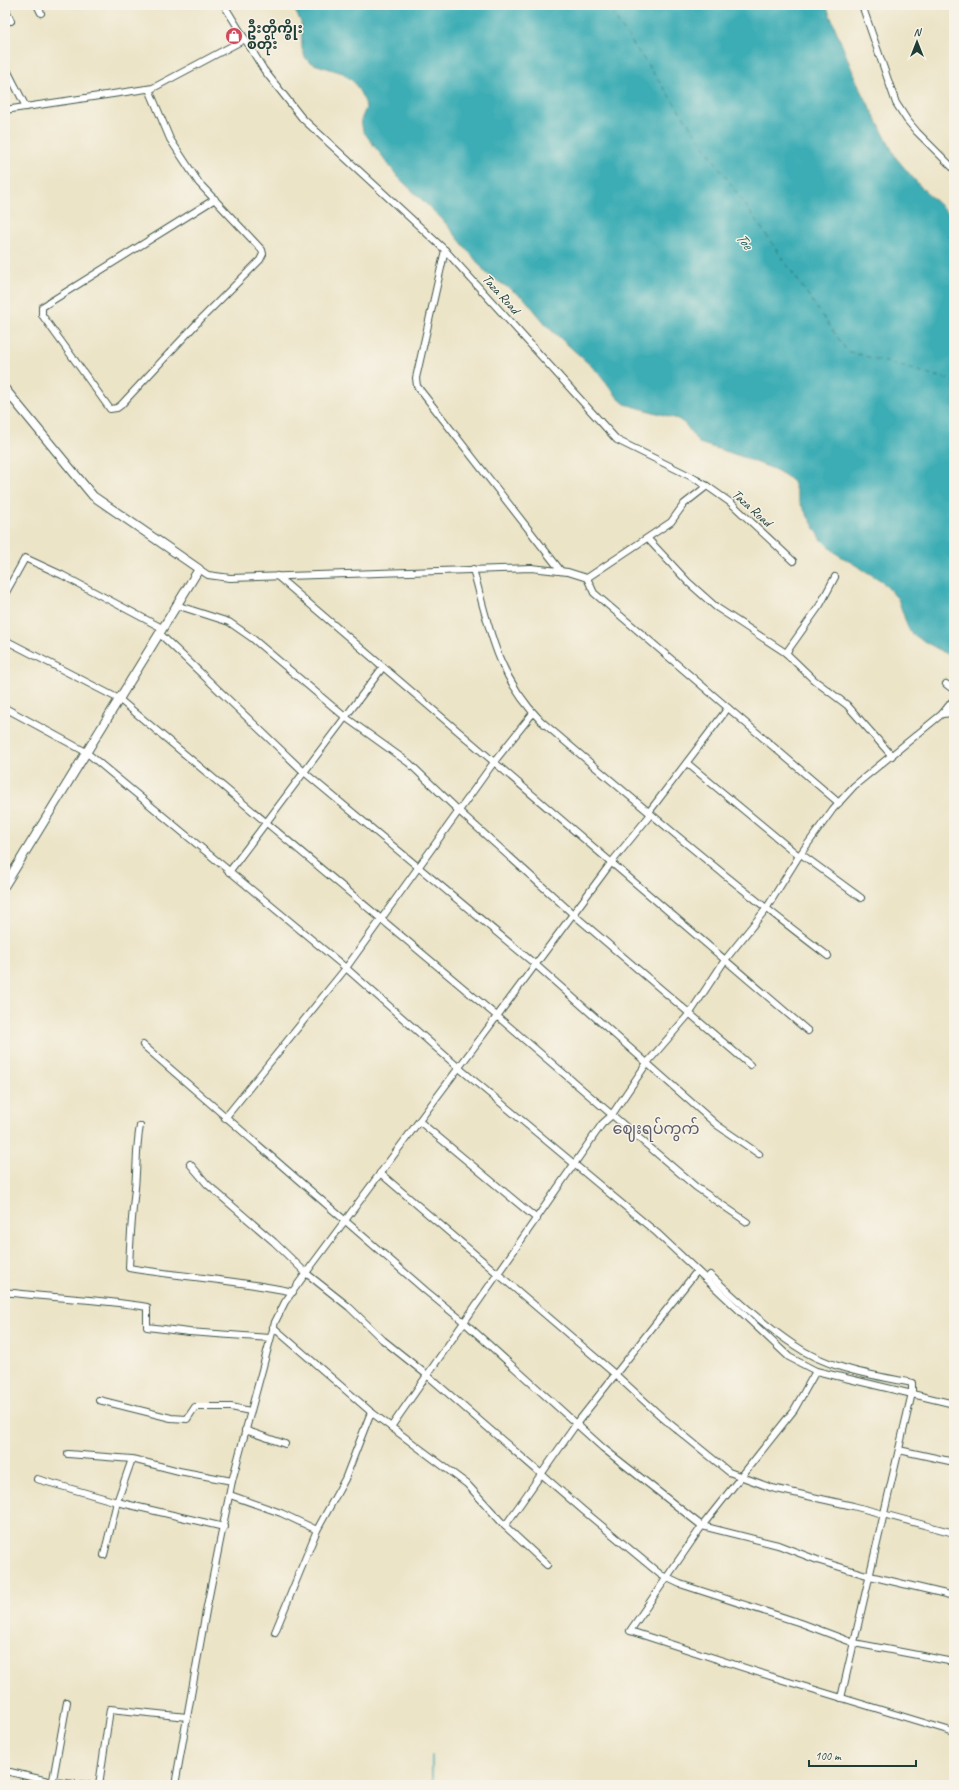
<svg xmlns="http://www.w3.org/2000/svg" width="959" height="1790" viewBox="0 0 959 1790" font-family="Caveat,'Noto Sans Myanmar',sans-serif">
  <rect width="100%" height="100%" fill="#f7f3e8"/>
  <filter id="ink" filterUnits="userSpaceOnUse"><feTurbulence type="fractalNoise" baseFrequency=".025" numOctaves="2"/><feDisplacementMap in="SourceGraphic" scale="8" xChannelSelector="R" yChannelSelector="G"/><feConvolveMatrix kernelMatrix="1 2 1 2 8 2 1 2 1" color-interpolation-filters="sRGB"/></filter>
  <filter id="wash" filterUnits="userSpaceOnUse"><feTurbulence type="fractalNoise" baseFrequency=".012" numOctaves="4" result="noise"/><feDisplacementMap in="SourceGraphic" scale="16" xChannelSelector="R" yChannelSelector="G"/><feGaussianBlur stdDeviation="0.9" result="paint"/><feColorMatrix in="noise" values="0 0 0 0 0 0 0 0 0 0 0 0 0 0 0 0 0 1.4 0 .05"/><feComposite in="paint" operator="in"/></filter>
  <g filter="url(#wash)">
    <rect width="100%" height="100%" fill="#ece4c7"/>
    <polygon fill="#3cadb5" stroke="#2e7574" points="292,5 826,5 856,80 896,158 920,186 954,219 954,658 913,635 908,628 898,599 882,581 837,554 822,540 800,503 793,482 786,476 776,470 740,456 699,443 685,424 678,419 625,404 618,398 599,373 549,328 524,298 487,274 443,220 398,177 363,131 361,120 366,108 365,102 355,83 343,73 317,65 309,62 305,57 302,49 301,22"/>
    <g fill="none" stroke-linecap="round" stroke-linejoin="round">
      <polyline stroke="#3cadb5" stroke-width="2" points="432,1785 432,1756"/>
      <polyline stroke="#285f5b" stroke-width="1" stroke-dasharray="5 4" stroke-linecap="butt" points="606,5 847,351 954,381"/>
    </g>
  </g>
  <g filter="url(#ink)">
    <g fill="none" stroke-linecap="round" stroke-linejoin="round">
      <g stroke="#3e564a" stroke-width="8">
        <g id="minor">
          <polyline points="37,5 41,13"/>
          <polyline points="224,5 264,70 302,118 445,250 617,440 692,477 707,486 731,503 793,561"/>
          <polyline points="862,5 896,103 907,120 917,132 954,169"/>
          <polyline points="5,7 11,21"/>
          <polyline points="5,66 26,107"/>
          <polyline points="149,89 170,139 199,183 262,250 263,254 260,260 200,320 121,405 117,408 110,409 42,315 42,307 215,199"/>
          <polyline points="5,110 153,88 245,39"/>
          <polyline points="445,250 416,378 417,386 561,571"/>
          <polyline points="648,539 688,582 716,607 786,653 814,680 847,705 892,756"/>
          <polyline points="199,569 208,575 230,578 531,568 568,572 587,578 594,593 839,803"/>
          <path d="M473,569C489,627 497,677 541,721C635,801 729,881 828,956"/>
          <polyline points="277,576 808,1031"/>
          <polyline points="587,578 671,522 684,504 707,486"/>
          <polyline points="5,594 25,558 62,575 162,628"/>
          <polyline points="176,605 229,622 252,638 345,717 409,763 459,811 573,914 750,1065"/>
          <polyline points="159,633 304,772 536,965 717,1125 759,1154"/>
          <polyline points="5,640 119,699 498,1017 696,1187 747,1222"/>
          <polyline points="786,653 820,605 835,577"/>
          <polyline points="946,684 954,690"/>
          <polyline points="5,708 86,752 346,968 459,1068 657,1233 789,1357 816,1371 954,1404"/>
          <polyline points="942,714 954,699"/>
          <polyline points="687,763 799,856"/>
          <polyline points="801,854 861,898"/>
          <polyline points="229,872 383,667"/>
          <polyline points="143,1045 426,1291 464,1322 603,1448 702,1526 778,1545 820,1561 870,1576 954,1596"/>
          <polyline points="225,1118 346,968 494,762 533,713"/>
          <polyline points="419,1121 537,1219"/>
          <path d="M140,1126C136,1146 137,1167 135,1188C132,1215 130,1241 129,1268C183,1277 239,1280 293,1292"/>
          <polyline points="190,1164 207,1184 274,1242 306,1273 349,1307 383,1340 427,1375 584,1511 661,1575 680,1584 801,1623 854,1643 954,1662"/>
          <polyline points="380,1173 616,1375 664,1419 729,1472 772,1488 853,1506 954,1533"/>
          <path d="M706,1279L710,1275C735,1298 765,1326 794,1345C828,1369 873,1375 912,1383V1393L841,1698"/>
          <path d="M5,1292C52,1298 100,1299 147,1307V1327L189,1332L270,1338"/>
          <polyline points="273,1327 371,1412 467,1484 505,1526 547,1565"/>
          <polyline points="816,1371 794,1410 702,1526 630,1631 776,1678 954,1732"/>
          <polyline points="99,1400 171,1418 187,1419 195,1407 231,1407 250,1411"/>
          <polyline points="391,1427 602,1124 611,1116 647,1063 690,1013 725,960 766,909 799,856 833,809 854,786 942,714 954,713"/>
          <polyline points="245,1430 285,1444"/>
          <polyline points="899,1450 954,1462"/>
          <polyline points="68,1454 132,1459 179,1471 232,1481"/>
          <polyline points="37,1479 117,1502 224,1527"/>
          <polyline points="230,1495 281,1513 317,1530"/>
          <polyline points="505,1526 577,1423 697,1271"/>
          <polyline points="104,1555 117,1502 132,1459"/>
          <polyline points="275,1632 317,1530 345,1479 371,1412"/>
          <polyline points="10,1772 52,1782 88,1785"/>
          <polyline points="52,1785 67,1702"/>
          <polyline points="99,1785 110,1709 187,1717"/>
          <polyline points="175,1785 206,1611 232,1481 275,1322 285,1302 306,1273 611,863 651,814 649,812 728,708"/>
        </g>
      </g>
      <g stroke="#3e564a" stroke-width="10">
        <polyline id="tertiary" points="5,389 93,496 199,569 5,885"/>
      </g>
      <use href="#minor" stroke="#fff" stroke-width="6"/>
      <use href="#tertiary" stroke="#fff" stroke-width="8"/>
    </g>
  </g>
  <defs>
    <g id="shop-disc" transform="scale(0.9)"><circle r="9.5" fill="#d1495b" stroke="#f7f3e8"/><path d="M-5-2.5h2.3a2.7 3.5 0 0 1 5.4 0H5L5.5 6h-11ZM-1.5-2.5h3a1.5 2.3 0 0 0-3 0Z" fill="#fff"/></g>
  </defs>
  <g fill-rule="evenodd">
    <use href="#shop-disc" x="234" y="36"/>
  </g>
  <g text-anchor="middle" dominant-baseline="central" stroke-width="3" stroke-linejoin="round" paint-order="stroke">
    <g font-size="14" font-weight="bold" fill="#1f3d34" stroke="#f7f3e8" text-anchor="start">
      <text x="247" y="28">ဦးတိုက္စိုး<tspan x="247" dy="16">စတိုး</tspan></text>
    </g>
    <g font-size="14" fill="#1f3d34" stroke="#f7f3e8">
      <text transform="translate(501 294) rotate(48)">Taza Road</text>
      <text transform="translate(752 508) rotate(42)">Taza Road</text>
    </g>
    <g font-size="15" font-style="italic" fill="#285f5b" stroke="#f7f3e8">
      <text transform="translate(744 241) rotate(51)">Toe</text>
    </g>
    <g font-size="16" fill="#5e5d6c" stroke="#f7f3e8">
      <text x="656" y="1129">ဈေးရပ်ကွက်</text>
    </g>
  </g>
  <rect width="959" height="1790" fill="none" stroke="#f7f3e8" stroke-width="20"/>
  <g transform="translate(917 42)" stroke="#f7f3e8" stroke-width="3" paint-order="stroke">
  <path d="M0-3L7 15L0 10L-7 15Z" fill="#1f3d34"/>
  <text y="-6" font-size="11" font-weight="bold" text-anchor="middle" fill="#1f3d34">N</text>
  </g>
  <path d="M809 1760v6h107v-6" fill="none" stroke="#1f3d34" stroke-width="2"/>
  <text x="815" y="1760" font-size="12" fill="#1f3d34" stroke="#f7f3e8" stroke-width="3" paint-order="stroke">100 m</text>
</svg>
